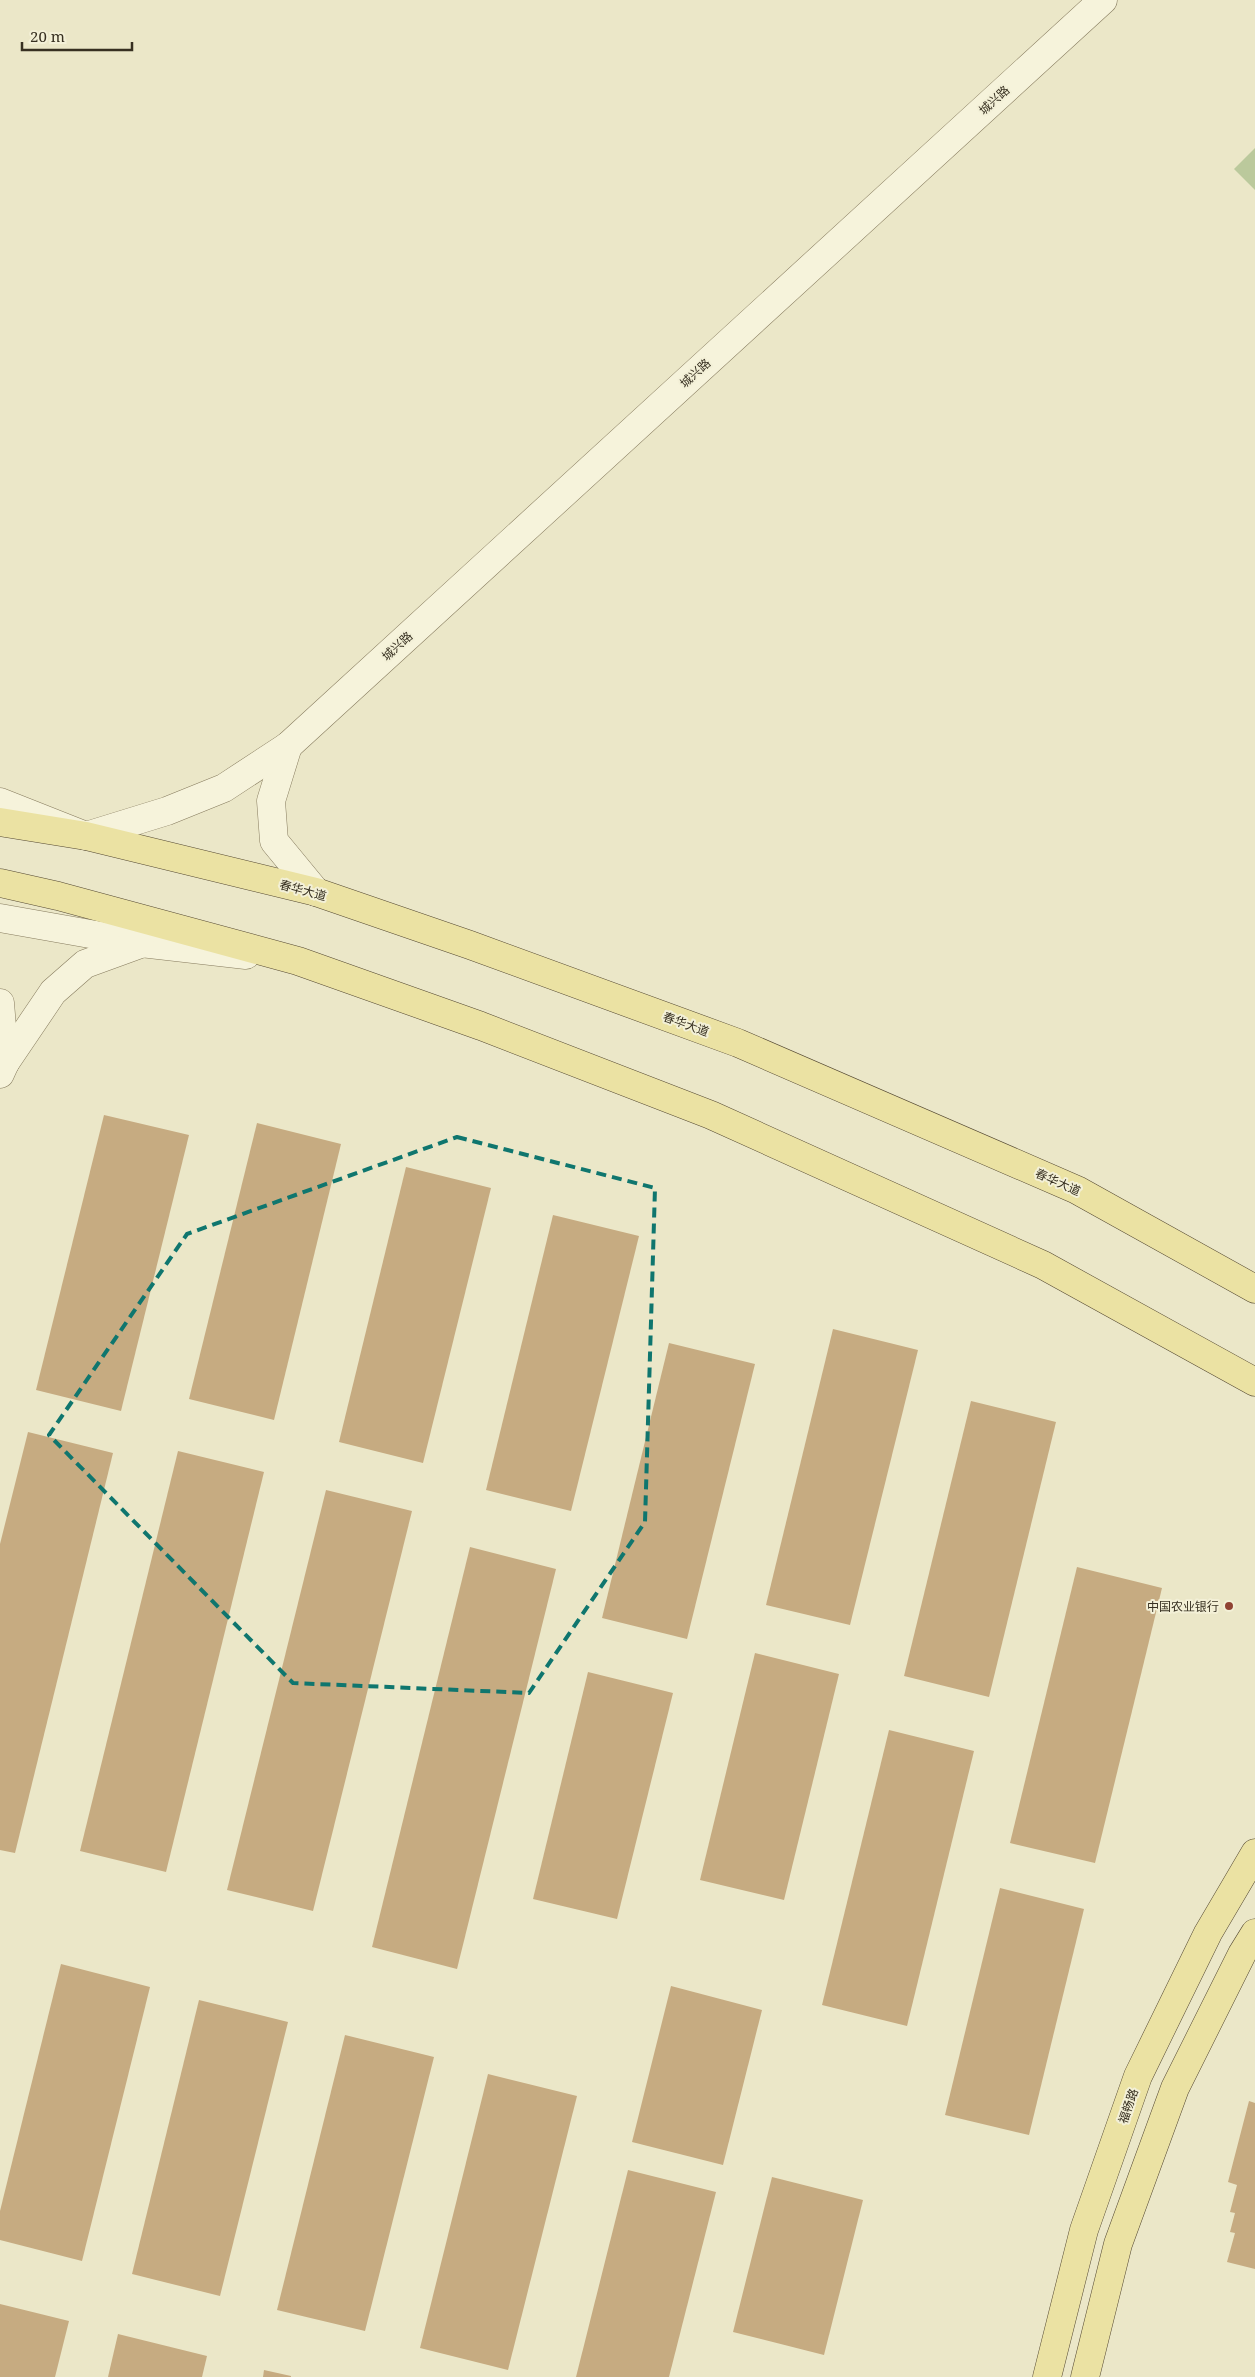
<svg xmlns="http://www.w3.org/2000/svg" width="1255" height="2377" viewBox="0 0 1255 2377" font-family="'Noto Serif','Noto Sans SC',serif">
  <rect width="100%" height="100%" fill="#ebe7c8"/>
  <polygon fill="#bbc99c" points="1255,148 1255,190 1234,169"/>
  <g fill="#c6ab81">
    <polygon points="104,1115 189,1135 121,1411 36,1390"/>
    <polygon points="257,1123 341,1144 274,1420 189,1399"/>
    <polygon points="406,1167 491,1188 423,1463 339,1442"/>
    <polygon points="553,1215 639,1236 571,1511 486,1490"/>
    <polygon points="833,1329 918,1350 850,1625 766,1605"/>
    <polygon points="669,1343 755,1364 687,1639 602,1618"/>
    <polygon points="971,1401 1056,1422 989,1697 904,1676"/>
    <polygon points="28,1432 113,1453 15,1853 0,1850 0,1544"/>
    <polygon points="178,1451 264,1472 166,1872 80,1851"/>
    <polygon points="326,1490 412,1511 313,1911 227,1890"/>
    <polygon points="470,1547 556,1569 457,1969 372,1947"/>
    <polygon points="1077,1567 1162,1588 1095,1863 1010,1843"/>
    <polygon points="755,1653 839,1674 784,1900 700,1880"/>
    <polygon points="588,1672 673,1693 617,1919 533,1899"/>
    <polygon points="889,1730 974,1751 907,2026 822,2005"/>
    <polygon points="1000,1888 1084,1909 1029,2135 945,2115"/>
    <polygon points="61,1964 150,1987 82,2261 0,2240 0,2211"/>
    <polygon points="671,1986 762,2010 723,2165 632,2142"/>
    <polygon points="199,2000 288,2022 220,2296 132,2274"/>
    <polygon points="345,2035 434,2057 365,2331 277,2310"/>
    <polygon points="488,2074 577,2096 508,2370 420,2348"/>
    <polygon points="1249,2101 1255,2103 1255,2269 1227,2262 1235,2233 1230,2232 1235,2213 1230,2212 1237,2185 1228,2182"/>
    <polygon points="628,2170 716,2192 669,2377 576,2377"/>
    <polygon points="772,2177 863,2200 824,2355 733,2332"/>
    <polygon points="0,2304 69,2321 55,2377 0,2377"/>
    <polygon points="118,2334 207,2356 202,2377 108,2377"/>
    <polygon points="264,2370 291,2376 291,2377 263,2377"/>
  </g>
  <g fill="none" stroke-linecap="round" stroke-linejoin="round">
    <g stroke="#867b5e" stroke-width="29">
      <g id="minor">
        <polyline points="288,746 271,801 274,841 316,892"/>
        <polyline points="0,802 86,836 167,811 224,788 288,746 1103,0"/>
        <polyline points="0,918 141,943 246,955"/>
        <polyline points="0,1003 5,1063"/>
        <polyline points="0,1074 5,1063 53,992 85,964 140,944"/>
      </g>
    </g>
    <g stroke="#544832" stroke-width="29">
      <g id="major">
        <polyline points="0,822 86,836 316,892 470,945 738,1043 1077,1190 1255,1289"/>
        <polyline points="0,883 58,896 298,961 481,1026 711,1115 1043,1265 1255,1382"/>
        <polyline points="1047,2377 1084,2230 1138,2076 1208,1933 1255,1853"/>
        <polyline points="1085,2377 1118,2244 1175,2088 1242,1954 1255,1933"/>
      </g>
    </g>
    <use href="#minor" stroke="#f6f3db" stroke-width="28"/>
    <use href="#major" stroke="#ebe2a3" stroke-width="28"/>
  </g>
  <path fill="none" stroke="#0f766e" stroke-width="4" stroke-dasharray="10 6" stroke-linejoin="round" d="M457,1137L655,1188L645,1522L529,1693L293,1683L49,1435L187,1234Z"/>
  <circle fill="#904333" stroke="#f3f0d7" stroke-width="2" cx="1229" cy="1606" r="5"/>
  <g text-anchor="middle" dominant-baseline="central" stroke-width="4" stroke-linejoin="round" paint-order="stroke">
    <g font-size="12" fill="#373021" stroke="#f3f0d7">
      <text transform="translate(994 100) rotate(-42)">城兴路</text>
      <text transform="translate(695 373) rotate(-42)">城兴路</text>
      <text transform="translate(397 646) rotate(-42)">城兴路</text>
      <text transform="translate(303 890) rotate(15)">春华大道</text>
      <text transform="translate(686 1024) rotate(20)">春华大道</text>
      <text transform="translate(1058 1182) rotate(24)">春华大道</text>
      <text transform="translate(1128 2106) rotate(-71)">福畅路</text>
    </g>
    <g font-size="12" fill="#373021" stroke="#f3f0d7" text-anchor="end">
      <text x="1219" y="1606">中国农业银行</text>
    </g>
  </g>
  <path d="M22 42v8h110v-8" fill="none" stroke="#373021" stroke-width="2.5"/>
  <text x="30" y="42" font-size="15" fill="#373021" stroke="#f3f0d7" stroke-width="4" paint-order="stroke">20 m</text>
</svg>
